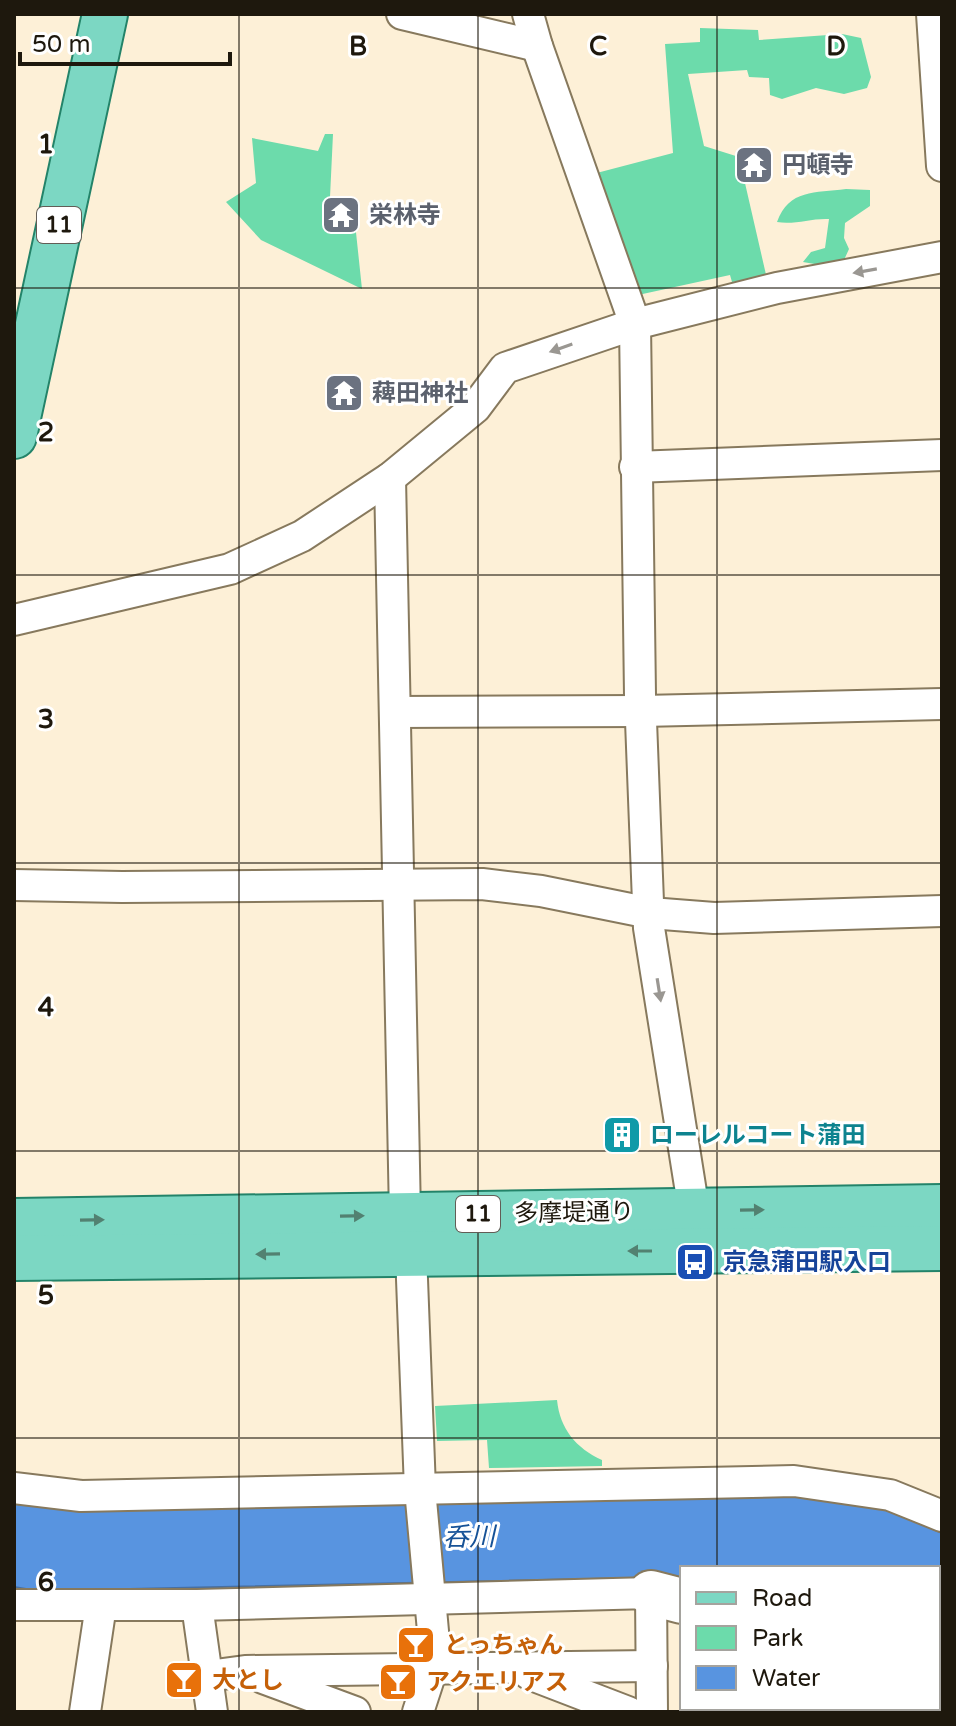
<svg xmlns="http://www.w3.org/2000/svg" width="956" height="1726" viewBox="0 0 956 1726" font-family="'Varela Round','Noto Sans JP',sans-serif">
  <rect width="100%" height="100%" fill="#fdf0d7"/>
  <g fill="#6cdbab">
    <polygon points="700,28 758,30 759,40 842,34 861,38 871,77 867,88 844,94 816,88 782,99 770,95 769,78 749,77 747,70 688,74 704,146 739,157 767,279 732,282 730,275 638,295 589,175 673,153 665,44 700,42"/>
    <polygon points="325,134 333,134 329,218 355,223 362,289 261,240 226,202 256,183 252,138 318,151"/>
    <path d="M846,189L870,190V206L845,223L844,238L849,249L844,260L826,266L803,262L811,252L825,248L829,219C811,218 795,225 777,222C789,189 815,193 846,189Z"/>
    <path d="M557,1400C560,1429 576,1448 602,1460V1466L489,1468L487,1440L437,1441L435,1406Z"/>
  </g>
  <polygon fill="#5894e0" stroke="#476fa1" stroke-width="2" points="809,1495 871,1505 902,1515 942,1533 942,1640 938,1637 938,1568 682,1568 682,1577 38,1591 14,1587 14,1502 80,1510"/>
  <g fill="none" stroke-linecap="round" stroke-linejoin="round">
    <g stroke="#87795d" stroke-width="34">
      <g id="street">
        <polyline points="402,14 537,46"/>
        <polyline points="528,14 537,46 635,324 640,695 649,928 694,1211"/>
        <polyline points="932,14 942,166"/>
        <polyline points="635,467 942,455"/>
        <polyline points="390,478 405,1215 411,1253 420,1489 434,1642 432,1669 418,1712"/>
        <polyline points="14,620 230,569 302,536 390,478 475,408 505,368 635,324 777,288 942,257"/>
        <polyline points="395,712 642,711 942,704"/>
        <polyline points="14,885 122,887 482,884 541,891 650,913 714,918 942,911"/>
        <polyline points="14,1488 81,1496 794,1481 890,1495 942,1516"/>
        <polyline points="14,1605 197,1605 651,1593 652,1712"/>
        <polyline points="197,1605 212,1712"/>
        <polyline points="529,1674 628,1712"/>
        <polyline points="208,1676 245,1671 652,1666"/>
        <polyline points="263,1678 355,1712"/>
        <polyline points="85,1712 101,1605"/>
      </g>
    </g>
    <g stroke="#87795d" stroke-width="48">
      <g id="secondary">
        <polyline points="651,1593 682,1601"/>
        <polyline points="938,1678 942,1681"/>
      </g>
    </g>
    <g stroke="#238369" stroke-width="48">
      <g id="primary">
        <polyline points="14,436 105,14"/>
        <polyline points="14,1221 942,1207"/>
        <polyline points="14,1258 942,1248"/>
      </g>
    </g>
    <use href="#street" stroke="#fff" stroke-width="30"/>
    <use href="#secondary" stroke="#fff" stroke-width="44"/>
    <use href="#primary" stroke="#7cd7c3" stroke-width="44"/>
  </g>
  <defs><path id="oneway-solid" d="M-6-.8H1V-3.2L6.5 0L1 3.2V.8H-6Z" transform="scale(2)"/></defs>
  <g fill="#9a9792">
    <use href="#oneway-solid" transform="translate(865 271) rotate(170)"/>
    <use href="#oneway-solid" transform="translate(561 348) rotate(161)"/>
    <use href="#oneway-solid" transform="translate(659 990) rotate(81)"/>
  </g>
  <g fill="#528171">
    <use href="#oneway-solid" transform="translate(752 1210) rotate(-1)"/>
    <use href="#oneway-solid" transform="translate(352 1216) rotate(-1)"/>
    <use href="#oneway-solid" transform="translate(92 1220) rotate(-1)"/>
    <use href="#oneway-solid" transform="translate(640 1251) rotate(180)"/>
    <use href="#oneway-solid" transform="translate(268 1254) rotate(179)"/>
  </g>
  <path fill="none" stroke="#1e180d" stroke-width="2" stroke-opacity="0.55" d="M239,14V1712M478,14V1712M717,14V1568M14,288H942M14,575H942M14,863H942M14,1151H942M14,1438H942M717,1708V1712"/>
  <defs>
    <g id="temple-square" transform="scale(2)"><rect x="-9" y="-9" width="18" height="18" rx="4" fill="#6b7280" stroke="#fff"/><path d="M0-6L5-2H3V0L6.5 2.5H4V6H1.5V3h-3V6H-4V2.5H-6.5L-3 0V-2H-5Z" fill="#fff"/></g>
    <g id="building-square" transform="scale(2)"><rect x="-9" y="-9" width="18" height="18" rx="4" fill="#0f9aa8" stroke="#fff"/><path d="M-4-6H4V6H1V3H-1V6H-4ZM-2.5-4.3h1.7v1.8h-1.7ZM.8-4.3h1.7v1.8H.8ZM-2.5-1h1.7V.8h-1.7ZM.8-1h1.7V.8H.8Z" fill="#fff"/></g>
    <g id="bus-square" transform="scale(2)"><rect x="-9" y="-9" width="18" height="18" rx="4" fill="#1a4fb4" stroke="#fff"/><path d="M-5-6H5V4H4V6H2V4H-2V6H-4V4H-5ZM-3.5-4V0h7V-4ZM-3.5 1.2v1.5H-2V1.2ZM2 1.2v1.5H3.5V1.2Z" fill="#fff"/></g>
    <g id="bar-square" transform="scale(2)"><rect x="-9" y="-9" width="18" height="18" rx="4" fill="#e8710a" stroke="#fff"/><path d="M-6-5H6L.8 .8V4.5H3.5V6h-7V4.5H-.8V.8Z" fill="#fff"/></g>
  </defs>
  <g fill-rule="evenodd">
    <use href="#temple-square" x="754" y="165"/>
    <use href="#temple-square" x="341" y="215"/>
    <use href="#temple-square" x="344" y="393"/>
    <use href="#building-square" x="622" y="1135"/>
    <use href="#bus-square" x="695" y="1262"/>
    <use href="#bar-square" x="416" y="1645"/>
    <use href="#bar-square" x="184" y="1680"/>
    <use href="#bar-square" x="398" y="1682"/>
  </g>
  <g text-anchor="middle" dominant-baseline="central" stroke-width="6" stroke-linejoin="round" paint-order="stroke">
    <g fill="#fff" stroke="#625d56" stroke-width="2">
      <rect x="37" y="207" width="44" height="36" rx="6"/>
      <rect x="456" y="1196" width="44" height="36" rx="6"/>
    </g>
    <g font-size="22" font-weight="bold" fill="#1e180d">
      <text x="59" y="225">11</text>
      <text x="478" y="1214">11</text>
    </g>
    <g font-size="24" font-weight="bold" fill="#5b616d" stroke="#fff" text-anchor="start">
      <text x="782" y="165">円頓寺</text>
      <text x="369" y="215">栄林寺</text>
      <text x="372" y="393">薭田神社</text>
    </g>
    <g font-size="24" font-weight="bold" fill="#0d838f" stroke="#fff" text-anchor="start">
      <text x="650" y="1135">ローレルコート蒲田</text>
    </g>
    <g font-size="24" fill="#1e180d" stroke="#fff">
      <text transform="translate(574 1213) rotate(-1)">多摩堤通り</text>
    </g>
    <g font-size="24" font-weight="bold" fill="#164399" stroke="#fff" text-anchor="start">
      <text x="723" y="1262">京急蒲田駅入口</text>
    </g>
    <g font-size="24" font-weight="bold" fill="#c56008" stroke="#fff" text-anchor="start">
      <text x="444" y="1645">とっちゃん</text>
      <text x="212" y="1680">大とし</text>
      <text x="426" y="1682">アクエリアス</text>
    </g>
    <g font-size="26" font-style="italic" fill="#165297" stroke="#fff">
      <text transform="translate(469 1537) rotate(-1)">呑川</text>
    </g>
  </g>
  <g font-size="26" text-anchor="middle" font-weight="bold" fill="#1e180d" stroke="#fff" stroke-width="6" stroke-linejoin="round" paint-order="stroke">
    <text x="358" y="55">B</text>
    <text x="598" y="55">C</text>
    <text x="836" y="55">D</text>
    <text x="46" y="153">1</text>
    <text x="46" y="441">2</text>
    <text x="46" y="728">3</text>
    <text x="46" y="1016">4</text>
    <text x="46" y="1304">5</text>
    <text x="46" y="1591">6</text>
  </g>
  <rect width="956" height="1726" fill="none" stroke="#1e180d" stroke-width="32"/>
  <rect x="680" y="1566" width="260" height="144" fill="#ffffff" stroke="#a5a39e" stroke-width="2"/>
  <rect x="696" y="1592" width="40" height="12" fill="#7cd7c3" stroke="#a5a39e" stroke-width="2"/>
  <text x="752" y="1606" font-size="24" fill="#1e180d">Road</text>
  <rect x="696" y="1626" width="40" height="24" fill="#6cdbab" stroke="#a5a39e" stroke-width="2"/>
  <text x="752" y="1646" font-size="24" fill="#1e180d">Park</text>
  <rect x="696" y="1666" width="40" height="24" fill="#5894e0" stroke="#a5a39e" stroke-width="2"/>
  <text x="752" y="1686" font-size="24" fill="#1e180d">Water</text>
  <path d="M20 52v12h210v-12" fill="none" stroke="#1e180d" stroke-width="4"/>
  <text x="32" y="52" font-size="24" fill="#1e180d" stroke="#ffffff" stroke-width="6" paint-order="stroke">50 m</text>
</svg>
